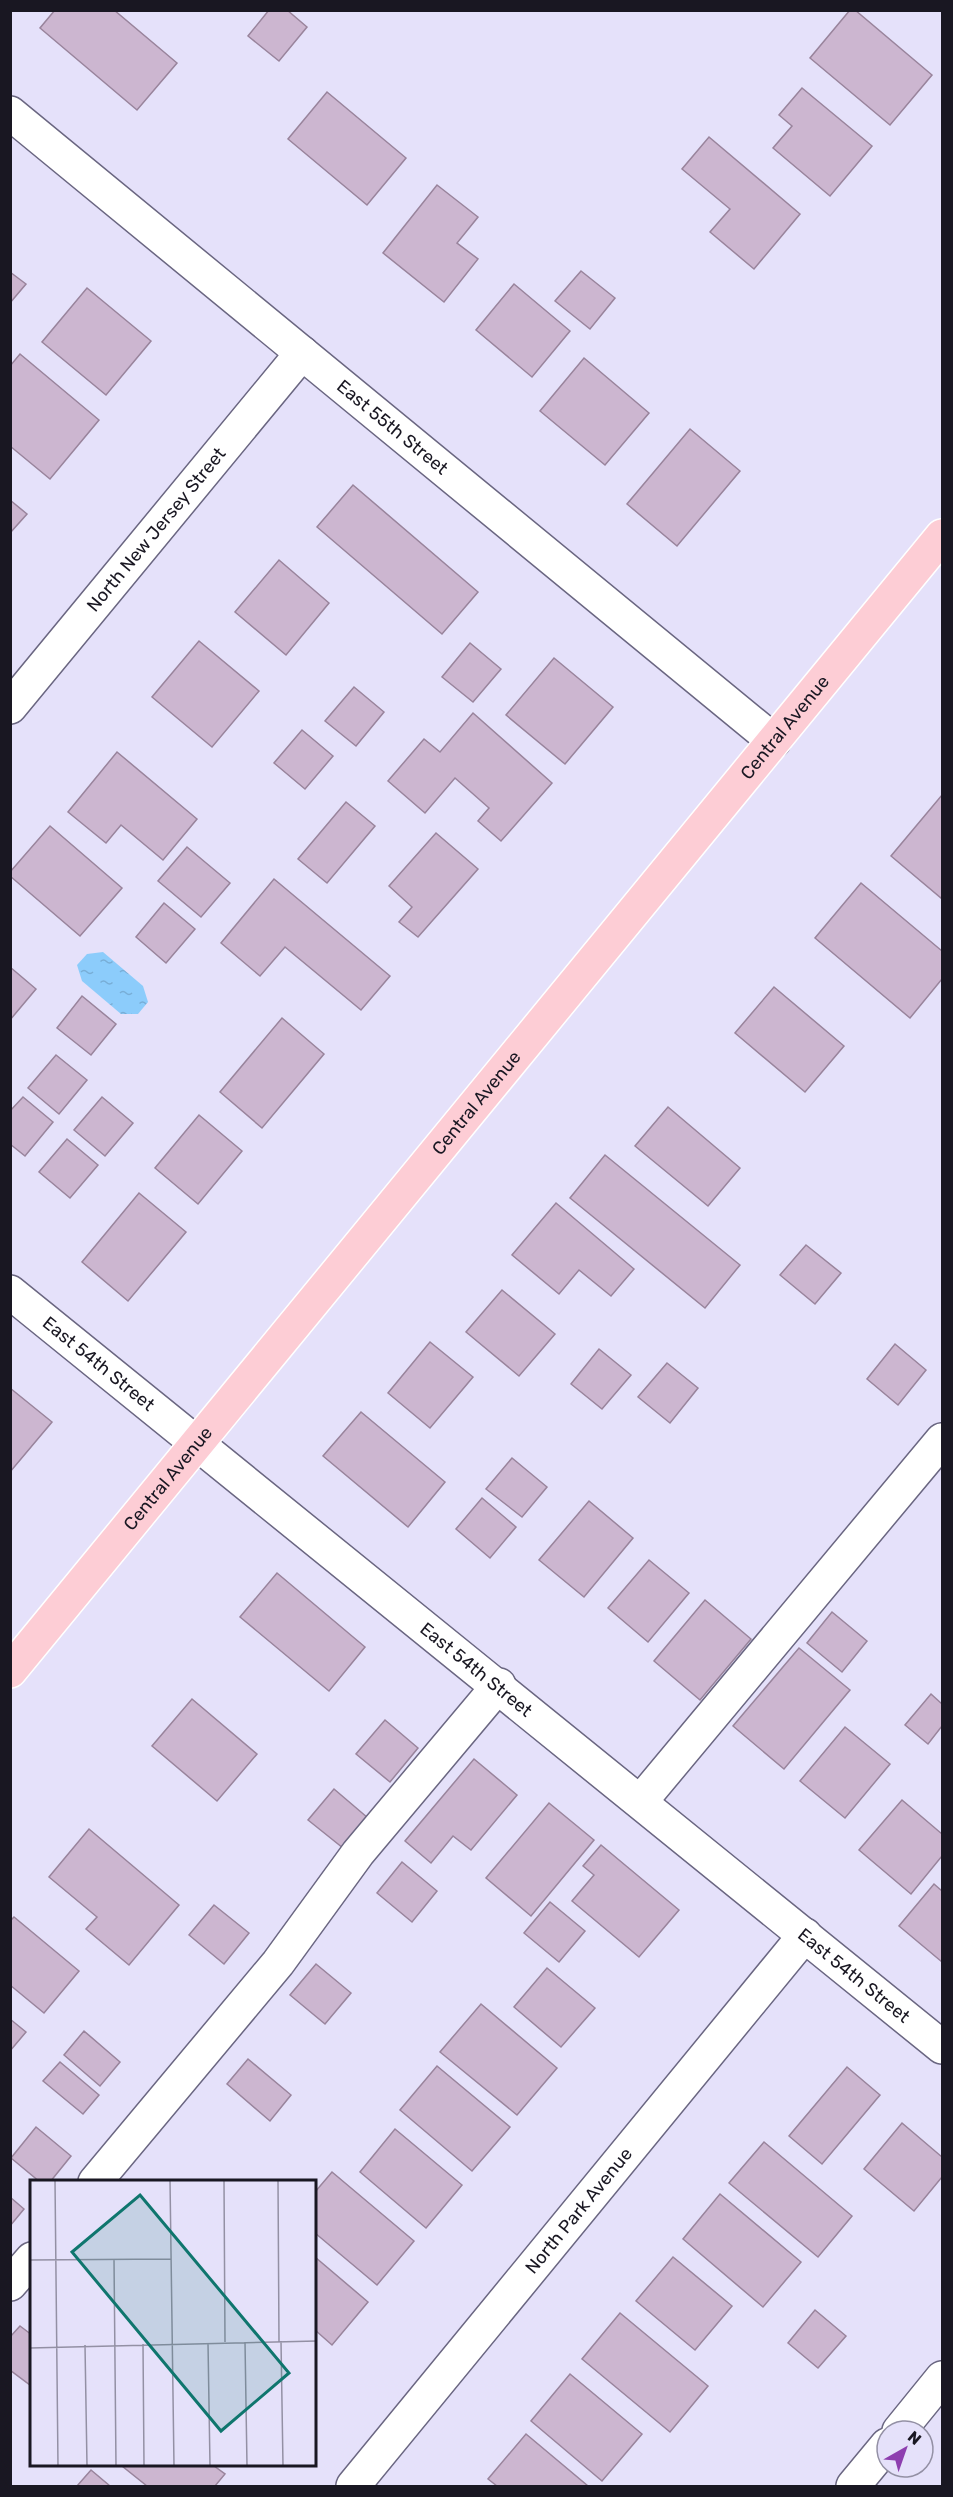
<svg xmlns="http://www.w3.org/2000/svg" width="953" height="2497" viewBox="0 0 953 2497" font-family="Rubik,sans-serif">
  <defs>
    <pattern id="water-ripples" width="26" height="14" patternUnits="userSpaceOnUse" patternTransform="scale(1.5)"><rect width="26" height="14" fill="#8cccfb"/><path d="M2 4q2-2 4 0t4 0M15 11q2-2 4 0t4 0" fill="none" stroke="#78aed7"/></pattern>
  </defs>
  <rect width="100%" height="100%" fill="#e5e1fa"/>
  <polygon fill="url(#water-ripples)" points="103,952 143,986 148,1002 138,1014 121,1014 82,981 77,965 87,954"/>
  <g fill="#ccb6d0" stroke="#99849c" stroke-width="1.5">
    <polygon points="55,10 114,10 177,63 137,110 40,28"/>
    <polygon points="269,10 287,10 307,27 279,61 248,36"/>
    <polygon points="850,10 855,10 932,75 890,125 810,58"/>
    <polygon points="802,88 872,146 830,196 773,148 792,126 779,115"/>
    <polygon points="327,92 406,158 367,205 288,139"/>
    <polygon points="709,137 800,214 754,269 710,232 730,209 682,169"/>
    <polygon points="437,185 478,217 457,243 478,259 444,302 383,253"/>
    <polygon points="581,271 615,298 590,329 555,301"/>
    <polygon points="10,272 26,284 10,303"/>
    <polygon points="514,284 570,331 532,377 476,330"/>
    <polygon points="87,288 151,341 106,395 42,342"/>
    <polygon points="20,354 99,420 50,479 10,446 10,366"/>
    <polygon points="584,358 649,413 605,465 540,411"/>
    <polygon points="690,429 740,471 677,546 627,504"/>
    <polygon points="353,485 478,592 442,634 317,527"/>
    <polygon points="10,500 27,514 10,533"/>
    <polygon points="279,560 329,603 286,655 235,612"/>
    <polygon points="199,641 259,691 212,747 152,697"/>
    <polygon points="470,643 501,669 473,702 442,677"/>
    <polygon points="554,658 613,707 565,764 506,715"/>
    <polygon points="354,687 384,712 356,746 325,721"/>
    <polygon points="473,713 552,783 501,841 478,821 489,808 455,778 425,813 388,781 424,739 440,752"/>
    <polygon points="302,730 333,756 305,789 274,763"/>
    <polygon points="117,752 197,819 163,860 121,825 106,843 68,812"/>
    <polygon points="942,795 942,896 941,898 891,856"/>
    <polygon points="346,802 375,826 327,883 298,859"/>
    <polygon points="50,826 122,888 80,936 10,876 10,872"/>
    <polygon points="436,833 478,869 418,937 399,922 412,907 389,886"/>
    <polygon points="187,847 230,883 201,917 158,881"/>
    <polygon points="274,879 390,976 361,1010 285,947 260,976 221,943"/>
    <polygon points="861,883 942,951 942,979 910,1018 815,938"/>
    <polygon points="164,903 195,929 166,963 136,937"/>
    <polygon points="10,967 36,989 10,1020"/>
    <polygon points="774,987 844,1046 805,1092 735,1033"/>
    <polygon points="82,996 116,1024 91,1055 57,1028"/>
    <polygon points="282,1018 324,1054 262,1128 220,1092"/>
    <polygon points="56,1055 87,1080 59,1114 28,1088"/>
    <polygon points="23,1097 53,1122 25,1156 10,1144 10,1111"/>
    <polygon points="102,1097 133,1123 105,1156 74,1130"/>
    <polygon points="668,1107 740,1168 708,1206 635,1146"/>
    <polygon points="199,1115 242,1151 198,1204 155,1168"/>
    <polygon points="67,1139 98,1165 70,1198 39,1172"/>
    <polygon points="605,1155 740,1265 705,1308 570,1198"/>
    <polygon points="139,1193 186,1232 128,1301 82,1262"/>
    <polygon points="556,1203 634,1269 611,1296 579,1270 559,1294 512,1255"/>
    <polygon points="806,1245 841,1273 815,1304 780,1275"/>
    <polygon points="502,1290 555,1334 519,1376 466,1332"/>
    <polygon points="430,1342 473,1377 430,1428 388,1393"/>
    <polygon points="895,1344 926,1370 898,1405 867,1379"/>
    <polygon points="599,1349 631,1375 602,1409 571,1384"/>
    <polygon points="667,1363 698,1388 670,1423 638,1397"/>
    <polygon points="10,1388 52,1422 10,1472"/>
    <polygon points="361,1412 445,1482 408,1527 323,1456"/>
    <polygon points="512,1458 547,1487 522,1517 486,1489"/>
    <polygon points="482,1498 516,1527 490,1558 456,1529"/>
    <polygon points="589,1501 633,1538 584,1597 539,1560"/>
    <polygon points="649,1560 689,1593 648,1642 608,1608"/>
    <polygon points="277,1573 365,1647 329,1691 240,1617"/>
    <polygon points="705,1600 751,1639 700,1700 654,1661"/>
    <polygon points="832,1612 867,1641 842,1672 807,1643"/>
    <polygon points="799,1648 850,1690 784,1769 733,1726"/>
    <polygon points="931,1694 942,1704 942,1726 928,1744 905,1725"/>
    <polygon points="192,1699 257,1754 217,1801 152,1746"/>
    <polygon points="385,1720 418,1748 390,1782 356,1754"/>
    <polygon points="845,1727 890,1764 845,1818 800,1781"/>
    <polygon points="474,1759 517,1795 471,1850 453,1836 431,1863 405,1841"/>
    <polygon points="334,1789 368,1818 343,1848 308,1820"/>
    <polygon points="902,1800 942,1834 942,1856 911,1894 859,1850"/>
    <polygon points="549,1803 594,1840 531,1916 486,1878"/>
    <polygon points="89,1829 179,1905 129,1965 86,1929 97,1917 49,1877"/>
    <polygon points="601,1845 679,1910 639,1957 572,1901 594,1875 583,1866"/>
    <polygon points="402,1862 437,1891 412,1922 377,1893"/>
    <polygon points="934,1884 942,1891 942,1962 899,1926"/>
    <polygon points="550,1902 585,1931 559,1962 524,1933"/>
    <polygon points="214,1905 249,1933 224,1964 189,1935"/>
    <polygon points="14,1917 79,1971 44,2013 10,1985 10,1921"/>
    <polygon points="316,1964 351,1993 325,2024 290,1995"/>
    <polygon points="547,1968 595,2008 561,2047 514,2007"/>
    <polygon points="481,2004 557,2068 517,2115 440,2052"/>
    <polygon points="10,2019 26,2032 10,2051"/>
    <polygon points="84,2031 120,2062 100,2086 64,2055"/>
    <polygon points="248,2059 291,2095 270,2121 227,2084"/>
    <polygon points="60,2062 99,2095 83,2114 43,2081"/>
    <polygon points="437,2066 510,2127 472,2171 400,2110"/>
    <polygon points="847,2067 880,2095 822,2164 789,2136"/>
    <polygon points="902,2123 942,2157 942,2177 914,2211 864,2169"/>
    <polygon points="36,2127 71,2156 50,2182 40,2182 11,2158"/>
    <polygon points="395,2129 462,2185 426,2228 360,2172"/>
    <polygon points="764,2142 852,2216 818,2257 729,2183"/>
    <polygon points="332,2172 414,2241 377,2285 315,2233 315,2192"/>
    <polygon points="720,2194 801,2262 763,2307 683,2239"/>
    <polygon points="10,2197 24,2209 10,2226"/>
    <polygon points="315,2257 368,2302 332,2345 315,2330"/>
    <polygon points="673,2257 732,2306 695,2350 636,2301"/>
    <polygon points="815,2310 846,2336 818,2368 788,2343"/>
    <polygon points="620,2313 708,2386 670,2432 582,2359"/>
    <polygon points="20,2326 32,2335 30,2385 10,2370 10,2337"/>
    <polygon points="570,2374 642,2434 602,2481 531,2421"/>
    <polygon points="526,2434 588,2486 497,2486 488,2479"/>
    <polygon points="122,2466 214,2466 225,2474 215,2486 147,2486"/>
    <polygon points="91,2470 110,2486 77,2486"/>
  </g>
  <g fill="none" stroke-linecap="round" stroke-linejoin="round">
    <g stroke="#6a6681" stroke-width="36">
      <g id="minor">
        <path id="s1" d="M10,113L774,741"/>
        <path id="s2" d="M10,707L302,353"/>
        <path id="s3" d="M10,1292L942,2047"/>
        <polyline points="641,1801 942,1440"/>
        <polyline points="95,2182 278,1963 358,1853 499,1685"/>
        <polyline points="10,2284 32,2259"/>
        <polyline points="899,2431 942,2378"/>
        <path id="s4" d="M353,2486L805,1935"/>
        <polyline points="853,2486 887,2445"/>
      </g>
    </g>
    <g stroke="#fff" stroke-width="36">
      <g id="major">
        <path id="s5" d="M10,1671L942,536"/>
      </g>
    </g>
    <use href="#minor" stroke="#fff" stroke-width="33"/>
    <use href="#major" stroke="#fdcdd5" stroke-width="33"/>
  </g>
  <g text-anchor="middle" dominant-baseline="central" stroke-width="4.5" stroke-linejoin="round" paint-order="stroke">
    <g font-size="18" fill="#191722" stroke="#e5e1fa">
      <text stroke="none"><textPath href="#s1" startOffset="495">East 55th Street</textPath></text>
      <text stroke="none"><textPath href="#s2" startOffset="230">North New Jersey Street</textPath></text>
      <text stroke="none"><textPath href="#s5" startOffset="1221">Central Avenue</textPath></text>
      <text stroke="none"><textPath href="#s5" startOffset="735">Central Avenue</textPath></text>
      <text stroke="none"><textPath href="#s3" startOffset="114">East 54th Street</textPath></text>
      <text stroke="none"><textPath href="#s5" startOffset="249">Central Avenue</textPath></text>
      <text stroke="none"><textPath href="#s3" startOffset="600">East 54th Street</textPath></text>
      <text stroke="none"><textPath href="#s3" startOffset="1086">East 54th Street</textPath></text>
      <text stroke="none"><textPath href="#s4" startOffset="356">North Park Avenue</textPath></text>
    </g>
  </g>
  <g transform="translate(30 2180)">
    <rect width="286" height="286" fill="#e5e1fa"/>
    <path fill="none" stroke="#9390a4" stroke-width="1.5" d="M25,0L28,286M140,0L144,286M194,0L195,162M248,0L249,162M84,79L86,286M0,80L141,79M251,161L253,286M215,162L217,286M178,163L180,286M113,164L114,286M55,165L57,286M0,168L287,161"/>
    <path fill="#0f766e" fill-opacity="0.15" stroke="#0f766e" stroke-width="3" d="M110,15L259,193L191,251L42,72Z"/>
    <rect width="286" height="286" fill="none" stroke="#191722" stroke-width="3"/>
  </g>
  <rect width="953" height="2497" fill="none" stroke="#191722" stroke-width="24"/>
  <g transform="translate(905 2449) rotate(40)"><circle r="28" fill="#e5e1fa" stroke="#9390a4" stroke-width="1.5"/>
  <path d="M0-4.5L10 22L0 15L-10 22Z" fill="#8d3eaf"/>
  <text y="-9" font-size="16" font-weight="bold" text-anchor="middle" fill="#191722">N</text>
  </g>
</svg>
